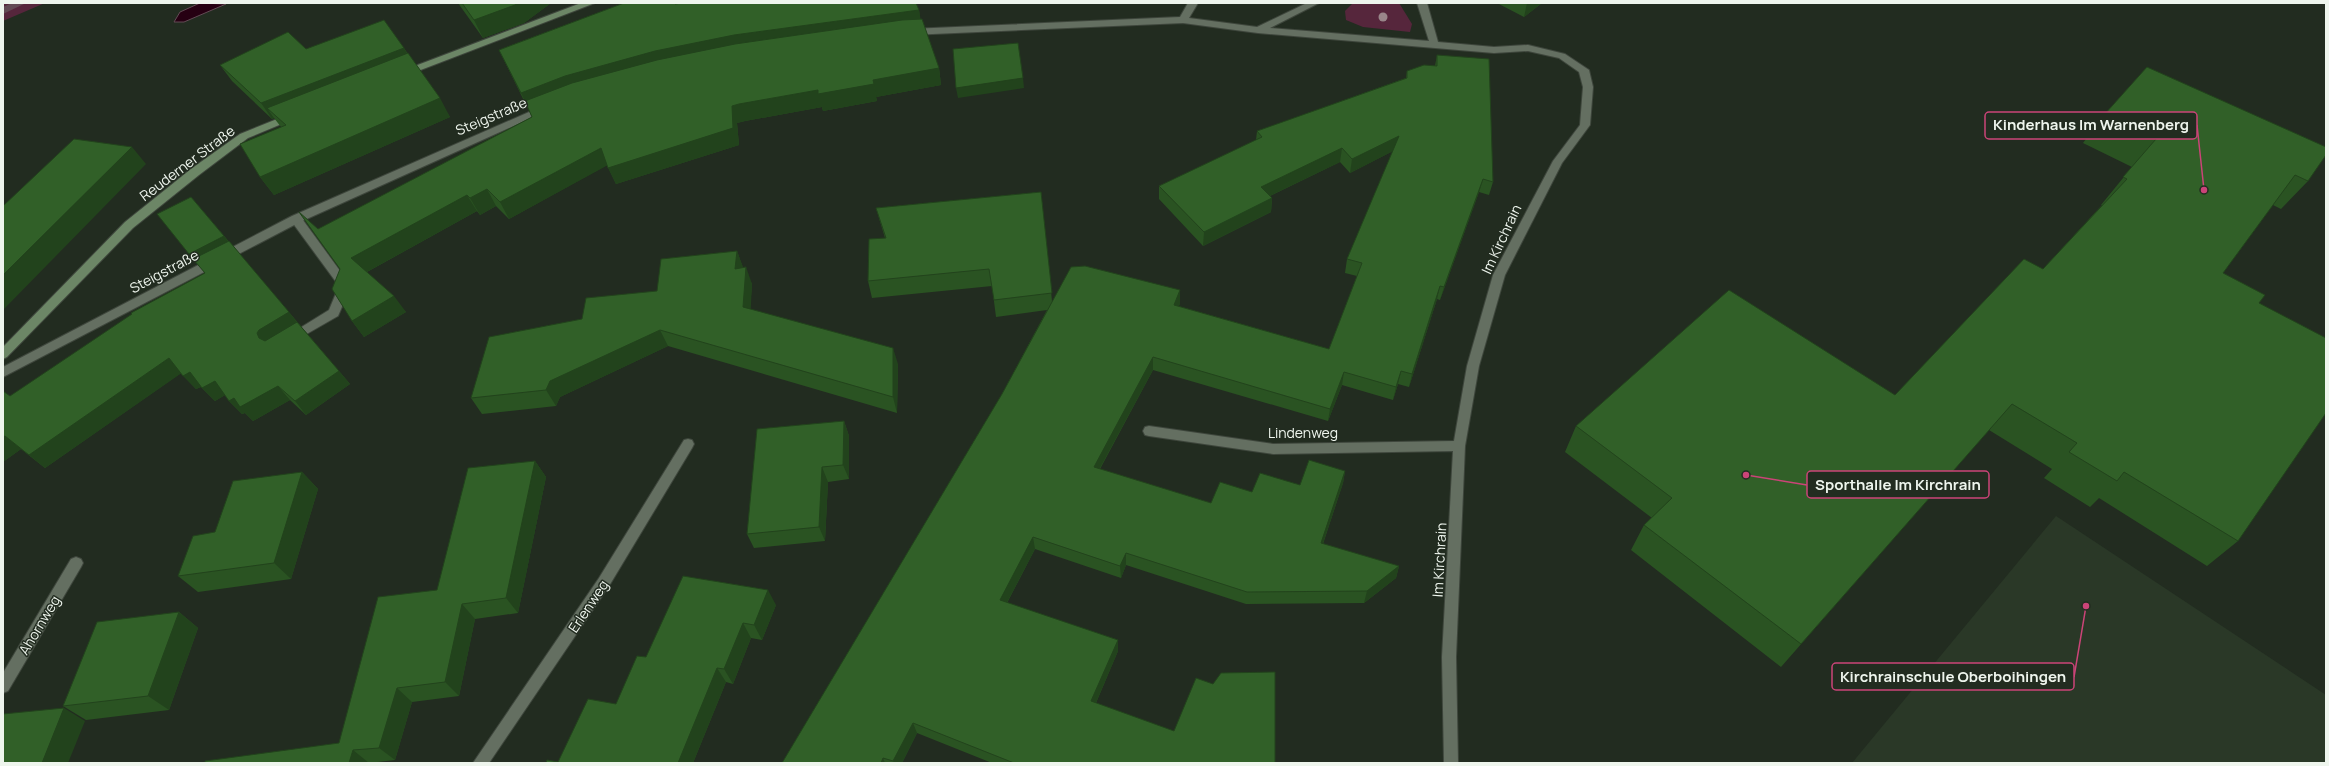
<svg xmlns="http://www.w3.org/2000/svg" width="2329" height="766" viewBox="0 0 2329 766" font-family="Manrope,sans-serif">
  <rect width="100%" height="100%" fill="#222c20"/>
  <polygon fill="#2a3827" points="2056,516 2326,695 2326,763 1852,763"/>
  <g fill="#56263c">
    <polygon points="3,3 45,3 3,21"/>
    <polygon points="1353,3 1399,3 1412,24 1410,32 1363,27 1346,20 1345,11"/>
  </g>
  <polygon fill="#260012" stroke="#624a54" points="200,3 226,4 184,22 174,22 180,12"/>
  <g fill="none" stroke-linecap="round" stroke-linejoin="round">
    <polygon fill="#624a54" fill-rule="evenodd" points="12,3 26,3 3,14 3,7"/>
    <g stroke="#3e463c" stroke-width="2">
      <polygon id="lane" points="296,215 300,216 351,286 338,316 291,343 287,342 285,339 287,336 329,310 339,286 292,222 291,219"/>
    </g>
    <g stroke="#3e463c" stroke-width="2">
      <g id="street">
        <polygon points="1188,3 1198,3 1189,18 1257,27 1307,3 1319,3 1270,28 1429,41 1417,3 1427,3 1438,42 1494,47 1528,45 1565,54 1589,70 1593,87 1590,125 1562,163 1505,275 1479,366 1465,446 1456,657 1458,763 1444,763 1442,657 1453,451 1273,454 1149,436 1145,435 1143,431 1145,427 1149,426 1273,444 1454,441 1467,366 1493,275 1553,161 1580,125 1583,87 1579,72 1559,58 1528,51 1494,53 1258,33 1183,23 910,35 905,32 910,29 1180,17"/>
        <polygon points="545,105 550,108 549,110 300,222 3,377 3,367 292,216"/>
        <polygon points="688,439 692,440 694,444 692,448 609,586 489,763 473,763 599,578 684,440"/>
        <polygon points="76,557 81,559 83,563 81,567 8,691 3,693 3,673 71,559"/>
      </g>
    </g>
    <g stroke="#3e463c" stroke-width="2">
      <g id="secondary">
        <polygon points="581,3 595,3 405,76 399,76 397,74 399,72"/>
        <polygon points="292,113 296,114 296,118 248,138 199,175 133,228 7,357 3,359 3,347 125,222 191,169 240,134"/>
      </g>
    </g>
    <use href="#lane" fill="#646f61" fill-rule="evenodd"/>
    <use href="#street" fill="#646f61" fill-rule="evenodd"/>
    <use href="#secondary" fill="#6c8666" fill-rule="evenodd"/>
  </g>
  <circle fill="#99868a" cx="1383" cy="17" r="4.5"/>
  <g fill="#2a5322">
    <polygon points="458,3 551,3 524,23 483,38"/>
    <polygon points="624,3 675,3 675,4 919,10 920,19 939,68 941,85 876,97 877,101 823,111 822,107 745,121 737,123 739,145 616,184 607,165 509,219 496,206 480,215 477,211 367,272 406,312 364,337 352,321 340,269 318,229 532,117 499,50"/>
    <polygon points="1497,3 1542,3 1524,17"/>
    <polygon points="404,48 450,117 274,195 260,177 281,127 274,118 272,119 232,81 220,65 306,49"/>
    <polygon points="1437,55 1493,182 1489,195 1479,192 1440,300 1437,299 1409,387 1398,384 1393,400 1342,385 1328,421 1153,370 1100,469 1211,503 1252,492 1300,485 1345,471 1343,483 1323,544 1399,566 1396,578 1364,603 1246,604 1126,565 1121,578 1035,549 1007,603 1118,640 1118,651 1096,703 1174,731 1276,763 992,763 917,733 902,763 782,763 1002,394 1047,310 996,317 992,286 872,298 868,281 885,238 876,208 1041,192 1052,301 1180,290 1180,304 1178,306 1329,349 1357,276 1345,273 1347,259 1393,151 1350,173 1340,162 1270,196 1272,198 1271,212 1203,246 1159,199 1159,186 1256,140 1257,131 1406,78 1407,71 1435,66"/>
    <polygon points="2147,67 2308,181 2281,209 2273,205 2223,273 2259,303 2238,541 2207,566 2099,498 2090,507 2044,478 2052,469 1989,430 1781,667 1631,550 1644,525 1652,518 1565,452 1576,426 1895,395 2043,269 2102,205 2101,205 2132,167 2083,143 2104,115"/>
    <polygon points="191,197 350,384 306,415 290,400 253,421 245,413 242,414 229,401 225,395 215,401 201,387 196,389 181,373 45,468 21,449 3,462 10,396 205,273 194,259"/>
    <polygon points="737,251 743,268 752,284 750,309 898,364 897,413 668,346 560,397 556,406 482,414 471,398 582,319 657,291"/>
    <polygon points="844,421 849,436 849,479 828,482 825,541 754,548 747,534"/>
    <polygon points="535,461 546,477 518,613 475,619 459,696 412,702 395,760 369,763 205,763 339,743 437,590"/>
    <polygon points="302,472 318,489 291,579 198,592 178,576 215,532"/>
    <polygon points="776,605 762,640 751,638 733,684 726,682 693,763 546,763 558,762 616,704 646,657"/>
    <polygon points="179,612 198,628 169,710 86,720 63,706"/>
  </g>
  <g fill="#22431c">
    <polygon points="518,3 551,3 524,23 483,38 474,20"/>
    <polygon points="1527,3 1542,3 1524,17"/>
    <polygon points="919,10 922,27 529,110 521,93 565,76 655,51 734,35"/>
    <polygon points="404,48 413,64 267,108 274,118 272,119 261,103"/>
    <polygon points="939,68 941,85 876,97 873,80"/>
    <polygon points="1023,78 1024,88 958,98 956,88"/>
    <polygon points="874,84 877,101 823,111 822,107 745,121 737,123 739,145 616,184 608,168 732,106 739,104 818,90"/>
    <polygon points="440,98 450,117 274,195 260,177"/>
    <polygon points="1399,136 1397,149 1350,173 1352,159"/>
    <polygon points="132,147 146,164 3,310 3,275"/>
    <polygon points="601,148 608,165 509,219 500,202"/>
    <polygon points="1342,148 1340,162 1259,201 1261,187"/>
    <polygon points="1483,179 1479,192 1440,300 1444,287"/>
    <polygon points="487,189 496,206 480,215 470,198"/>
    <polygon points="467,195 477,211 363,274 351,258"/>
    <polygon points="1272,198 1271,212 1203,246 1204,232"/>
    <polygon points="224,236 232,246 198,264 189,254"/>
    <polygon points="737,251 743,267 742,285 735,269"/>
    <polygon points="746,267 752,284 750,324 743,307"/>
    <polygon points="1440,286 1437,299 1409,387 1412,374"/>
    <polygon points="1180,290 1180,304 1174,318 1174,305"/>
    <polygon points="394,296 406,312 364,337 352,321"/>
    <polygon points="289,312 300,326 271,344 259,338 257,333 259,330"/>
    <polygon points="660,330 668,346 560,397 556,406 546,390 550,381"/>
    <polygon points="893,348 898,364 897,413 893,397"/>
    <polygon points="1153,357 1153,370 1094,479 1094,467"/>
    <polygon points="169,358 183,372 45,468 29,455"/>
    <polygon points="339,371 350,384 306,415 295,401"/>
    <polygon points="1401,371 1398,384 1393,400 1396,387"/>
    <polygon points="190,372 203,386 196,389 183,376"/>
    <polygon points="1344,372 1342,385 1328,421 1330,409"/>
    <polygon points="215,381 227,394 215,401 202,388"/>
    <polygon points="278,386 290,400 253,421 245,413 242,414 229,401 234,398"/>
    <polygon points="844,421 849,436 849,479 843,465"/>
    <polygon points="5,436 21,449 3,462 3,437"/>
    <polygon points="535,461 546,477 518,613 506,598"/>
    <polygon points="822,467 828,482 825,541 819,527"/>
    <polygon points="1345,471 1343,483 1319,555 1321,543"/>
    <polygon points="302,472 318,489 291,579 274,563"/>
    <polygon points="1033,537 1035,549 1002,612 1000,600"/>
    <polygon points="1126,553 1126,565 1121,578 1120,566"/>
    <polygon points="1399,566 1396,578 1364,603 1367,591"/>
    <polygon points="768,590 776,605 762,640 754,625"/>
    <polygon points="462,604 475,619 459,696 445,682"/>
    <polygon points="179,612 198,628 169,710 148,696"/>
    <polygon points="743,623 751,638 733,684 724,669"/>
    <polygon points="1118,640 1118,651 1092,712 1091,701"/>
    <polygon points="717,668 726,682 693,763 678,763"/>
    <polygon points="397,688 412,702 395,760 379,748"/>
    <polygon points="64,708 85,721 68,763 42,763"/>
    <polygon points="913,723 917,733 902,763 894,763 893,761"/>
    <polygon points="353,750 369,763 349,763"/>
    <polygon points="883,758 885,763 881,763"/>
  </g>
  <g fill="#316028" stroke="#22431c">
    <polygon points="462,3 518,3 515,5 474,20"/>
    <polygon points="624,3 675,3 675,4 682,3 916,3 919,10 734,35 655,51 565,76 521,93 499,50"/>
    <polygon points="922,19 939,68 873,80 874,84 818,94 818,90 739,104 732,106 733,128 608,168 601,148 500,202 487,189 470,198 467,195 351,258 394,296 352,321 332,289 340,269 299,212 318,229 532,117 525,101 572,83 657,60 735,44 902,20"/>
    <polygon points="384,20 404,48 261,103 220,65 288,32 306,49"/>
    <polygon points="1018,43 1023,78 956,88 953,49"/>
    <polygon points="408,53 440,98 260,177 240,144 286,125 267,108"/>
    <polygon points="1437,55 1489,59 1493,182 1483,179 1444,287 1440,286 1412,374 1401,371 1396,387 1344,372 1330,409 1153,357 1094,467 1211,503 1220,482 1252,492 1260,473 1300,485 1309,460 1345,471 1321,543 1399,566 1367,591 1247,592 1126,553 1120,566 1033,537 1000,600 1118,640 1091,701 1174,731 1196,678 1213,684 1221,673 1275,672 1275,762 1276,763 1014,763 913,723 893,761 883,758 881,763 782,763 1002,394 1071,267 1085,266 1180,290 1174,305 1329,349 1362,263 1347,259 1399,136 1352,159 1342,148 1261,187 1272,198 1204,232 1159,186 1262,137 1257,131 1407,78 1407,71 1424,65 1437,66"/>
    <polygon points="2147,67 2326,147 2326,155 2308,181 2295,175 2223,273 2265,295 2259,303 2326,338 2326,413 2238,541 2124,472 2117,481 2069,452 2077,443 2012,404 1801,644 1644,525 1672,498 1576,426 1729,290 1895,395 2024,259 2043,269 2127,179 2123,177 2156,139 2104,115"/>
    <polygon points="74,139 132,147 3,275 3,206"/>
    <polygon points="1041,192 1052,293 994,300 989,269 868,281 869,239 886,238 876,208"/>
    <polygon points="191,197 224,236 189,254 157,214"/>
    <polygon points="229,241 289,312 259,330 257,333 259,338 265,341 297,322 339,371 295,401 278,386 240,407 234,398 229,401 215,381 202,388 190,372 183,376 169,358 29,455 5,436 3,437 3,391 10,396 132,314 131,313 205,273 193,259"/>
    <polygon points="737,251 735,269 746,267 743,307 893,348 893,397 660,330 550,381 546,390 471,398 489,337 582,319 586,298 657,291 661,259"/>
    <polygon points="844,421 843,465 822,467 819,527 747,534 757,429"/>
    <polygon points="535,461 506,598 462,604 445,682 397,688 379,748 353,750 349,763 205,763 205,761 339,743 378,597 437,590 468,468"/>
    <polygon points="302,472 274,563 178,576 193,536 215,532 233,481"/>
    <polygon points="683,576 768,590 754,625 743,623 724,669 717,668 678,763 546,763 547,760 558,762 588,699 616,704 637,656 646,657"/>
    <polygon points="179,612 148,696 63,706 97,622"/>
    <polygon points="64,708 42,763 3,763 3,714"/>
  </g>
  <g text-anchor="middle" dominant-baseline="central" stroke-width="3" stroke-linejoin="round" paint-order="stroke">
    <g font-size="14" fill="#eef5ed" stroke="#222c20">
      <text transform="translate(491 116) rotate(-23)">Steigstraße</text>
      <text transform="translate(187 163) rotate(-37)">Reuderner Straße</text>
      <text transform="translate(1501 239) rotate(-65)">Im Kirchrain</text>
      <text transform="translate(164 271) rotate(-28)">Steigstraße</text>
      <text x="1303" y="432">Lindenweg</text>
      <text transform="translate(1439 560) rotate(-87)">Im Kirchrain</text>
      <text transform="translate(588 606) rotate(-56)">Erlenweg</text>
      <text transform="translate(39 625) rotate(-59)">Ahornweg</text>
    </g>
  </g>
  <path fill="none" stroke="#cb4478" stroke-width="1.5" d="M2204 190L2197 125M1746 475L1807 485M2086 606L2074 677"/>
  <g fill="#cb4478" stroke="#222c20" stroke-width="1.5">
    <circle cx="2204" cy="190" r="4"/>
    <circle cx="1746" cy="475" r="4"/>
    <circle cx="2086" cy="606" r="4"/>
  </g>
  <g fill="#222c20" stroke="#cb4478" stroke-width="1.5">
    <rect x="1985" y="112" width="212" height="27" rx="4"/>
    <rect x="1807" y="471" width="182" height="27" rx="4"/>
    <rect x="1832" y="663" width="242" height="27" rx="4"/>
  </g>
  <g font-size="15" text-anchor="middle" font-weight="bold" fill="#eef5ed">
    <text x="2091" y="130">Kinderhaus Im Warnenberg</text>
    <text x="1898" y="490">Sporthalle Im Kirchrain</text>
    <text x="1953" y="682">Kirchrainschule Oberboihingen</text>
  </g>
  <rect width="2329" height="766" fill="none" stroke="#eef5ed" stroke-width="8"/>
</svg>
